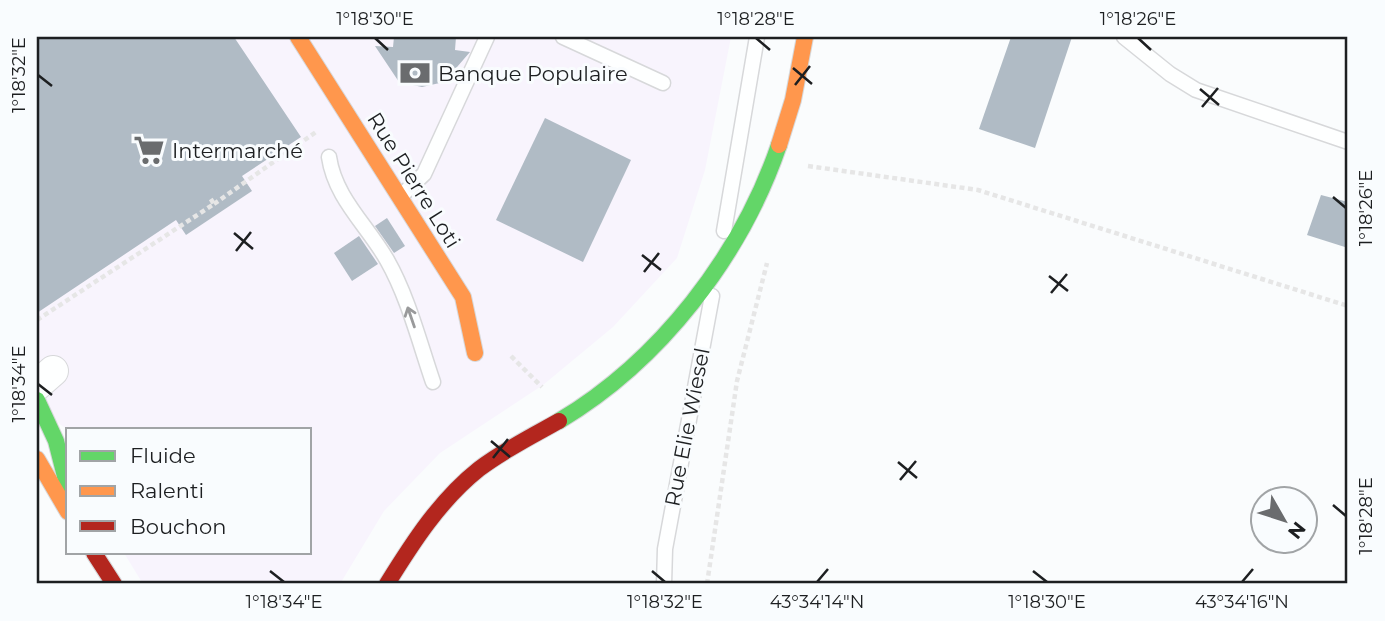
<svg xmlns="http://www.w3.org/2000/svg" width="1385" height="621" viewBox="0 0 1385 621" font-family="Montserrat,sans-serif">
  <rect width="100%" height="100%" fill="#fafcfd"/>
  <polygon fill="#f8f4fd" points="37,37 731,37 705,170 677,258 613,327 543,385 440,453 384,511 340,584 143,584 124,553 310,553 310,430 68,430 37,408"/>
  <g fill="#b0bbc5">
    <polygon points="37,37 234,37 301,137 242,176 252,191 186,235 176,220 37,313"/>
    <polygon points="394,37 456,37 455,50 470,52 444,82 422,87 399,82 375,46 393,47"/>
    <polygon points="1011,37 1072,37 1035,148 979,129"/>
    <polygon points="545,118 631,160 583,262 496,220"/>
    <polygon points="1321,195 1348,202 1348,248 1307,235"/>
    <polygon points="387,218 405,246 394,253 375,226"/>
    <polygon points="359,236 378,264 352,281 334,253"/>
  </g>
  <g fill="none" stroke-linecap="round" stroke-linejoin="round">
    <g stroke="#d7d8da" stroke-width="17">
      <g id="lane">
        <polyline points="563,37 663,83"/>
        <polyline points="1124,37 1170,74 1196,90 1348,142"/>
        <path d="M329,157C335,198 367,225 387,260C408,297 419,341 433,382"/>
        <polyline points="401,196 424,174 487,37"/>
        <polyline points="724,231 757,37"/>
        <polyline points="664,584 665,549 712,296"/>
      </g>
    </g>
    <g stroke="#d7d8da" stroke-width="32">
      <polyline id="street" points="37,385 53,371"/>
    </g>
    <g stroke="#d7d8da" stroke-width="18">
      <g id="fast">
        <polyline points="37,400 56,441 68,488"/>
        <path d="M559,421C660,361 741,256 779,145"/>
      </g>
    </g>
    <g stroke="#d7d8da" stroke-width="18">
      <g id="slow">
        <polyline points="298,37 463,297 475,353"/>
        <polyline points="779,145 793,100 805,37"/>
        <polyline points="37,459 68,512"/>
      </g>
    </g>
    <g stroke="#d7d8da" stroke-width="18">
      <g id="jam">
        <polyline points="94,553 114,584"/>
        <path d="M387,584C413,542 440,500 479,469C504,450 532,436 559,421"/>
      </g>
    </g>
    <g stroke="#e6e6e6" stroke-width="4.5" stroke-dasharray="5 3.5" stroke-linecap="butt">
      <polyline points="808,166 978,190 1348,306"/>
      <polyline points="214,204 316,132"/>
      <polyline points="37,320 214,204 210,198"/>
      <polyline points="511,356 542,387"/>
      <polyline points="707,584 737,381 767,263"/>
    </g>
    <use href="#lane" stroke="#feffff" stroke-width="14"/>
    <use href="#street" stroke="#feffff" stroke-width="30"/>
    <use href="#fast" stroke="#63d668" stroke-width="16"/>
    <use href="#slow" stroke="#ff974d" stroke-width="16"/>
    <use href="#jam" stroke="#b3261e" stroke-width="16"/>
  </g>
  <defs><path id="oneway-shaft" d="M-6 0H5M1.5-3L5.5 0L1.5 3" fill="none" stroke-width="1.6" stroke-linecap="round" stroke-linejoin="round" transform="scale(1.75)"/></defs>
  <use stroke="#999a9b" href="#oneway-shaft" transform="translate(411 317) rotate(-109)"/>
  <path fill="none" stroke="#1d1f21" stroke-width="2.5" d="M375,38L388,50M756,38L770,50M1138,38L1151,50M793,68L812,84M38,75L52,86M795,85L810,66M1200,89L1219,105M1202,107L1218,88M1333,197L1346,208M234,233L253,249M236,251L251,232M642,255L661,270M644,272L659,253M1049,276L1068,291M1051,293L1067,274M38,384L52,395M491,441L510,457M493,458L508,439M898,462L917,478M900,480L916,461M1333,505L1346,516M270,571L284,582M652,571L665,582M1033,571L1047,582M817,582L828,569M1242,582L1253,569"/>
  <defs>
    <g id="bank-bare" transform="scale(2.415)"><path d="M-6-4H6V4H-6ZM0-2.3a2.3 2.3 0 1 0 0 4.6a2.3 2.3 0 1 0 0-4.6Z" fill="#6a6c6e" stroke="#f9fcfe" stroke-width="2.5" paint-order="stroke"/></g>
    <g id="supermarket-bare" transform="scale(2.415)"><path d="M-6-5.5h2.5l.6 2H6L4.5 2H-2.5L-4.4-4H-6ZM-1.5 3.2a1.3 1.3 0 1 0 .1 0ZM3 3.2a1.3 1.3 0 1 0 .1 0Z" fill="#6a6c6e" stroke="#f9fcfe" stroke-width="2.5" paint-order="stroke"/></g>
  </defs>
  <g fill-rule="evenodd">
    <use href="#bank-bare" x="415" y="73"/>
    <use href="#supermarket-bare" x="149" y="150"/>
  </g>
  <g text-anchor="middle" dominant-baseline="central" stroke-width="6" stroke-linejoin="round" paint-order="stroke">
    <g font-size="21" fill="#1d1f21" stroke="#f9fcfe" text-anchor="start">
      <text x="438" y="73">Banque Populaire</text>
      <text x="172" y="150">Intermarché</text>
    </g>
    <g font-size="21" fill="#1d1f21" stroke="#f9fcfe">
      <text transform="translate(414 180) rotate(58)">Rue Pierre Loti</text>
      <text transform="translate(687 427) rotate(-79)">Rue Elie Wiesel</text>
    </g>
  </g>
  <rect width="1385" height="621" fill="none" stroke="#f9fcfe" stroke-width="77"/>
  <rect x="66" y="428" width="245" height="126" fill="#f9fcfe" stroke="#a1a4a6" stroke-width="2"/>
  <rect x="80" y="451" width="35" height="10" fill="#63d668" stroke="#a1a4a6" stroke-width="2"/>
  <text x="130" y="463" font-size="21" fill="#1d1f21">Fluide</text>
  <rect x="80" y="486" width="35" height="10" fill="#ff974d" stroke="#a1a4a6" stroke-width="2"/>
  <text x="130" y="498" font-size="21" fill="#1d1f21">Ralenti</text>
  <rect x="80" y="521" width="35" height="10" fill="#b3261e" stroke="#a1a4a6" stroke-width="2"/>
  <text x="130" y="534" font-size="21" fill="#1d1f21">Bouchon</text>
  <g transform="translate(1284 520) rotate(129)"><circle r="33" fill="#f9fcfe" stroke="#a1a4a6" stroke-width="2"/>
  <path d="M0-5L12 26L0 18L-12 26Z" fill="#6a6c6e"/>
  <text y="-10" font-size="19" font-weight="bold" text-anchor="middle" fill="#1d1f21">N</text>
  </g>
  <rect x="38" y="38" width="1308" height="544" fill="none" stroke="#1d1f21" stroke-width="2.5"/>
  <g font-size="18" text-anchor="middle" fill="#1d1f21">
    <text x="375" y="25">1°18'30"E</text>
    <text x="756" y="25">1°18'28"E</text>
    <text x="1138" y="25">1°18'26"E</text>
    <text transform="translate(19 75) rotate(-90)" y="6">1°18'32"E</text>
    <text transform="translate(1366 208) rotate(-90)" y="6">1°18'26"E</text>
    <text transform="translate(19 384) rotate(-90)" y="6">1°18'34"E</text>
    <text transform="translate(1366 516) rotate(-90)" y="6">1°18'28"E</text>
    <text x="284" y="608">1°18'34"E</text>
    <text x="665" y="608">1°18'32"E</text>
    <text x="817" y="608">43°34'14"N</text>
    <text x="1047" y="608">1°18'30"E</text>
    <text x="1242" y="608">43°34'16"N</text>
  </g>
</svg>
